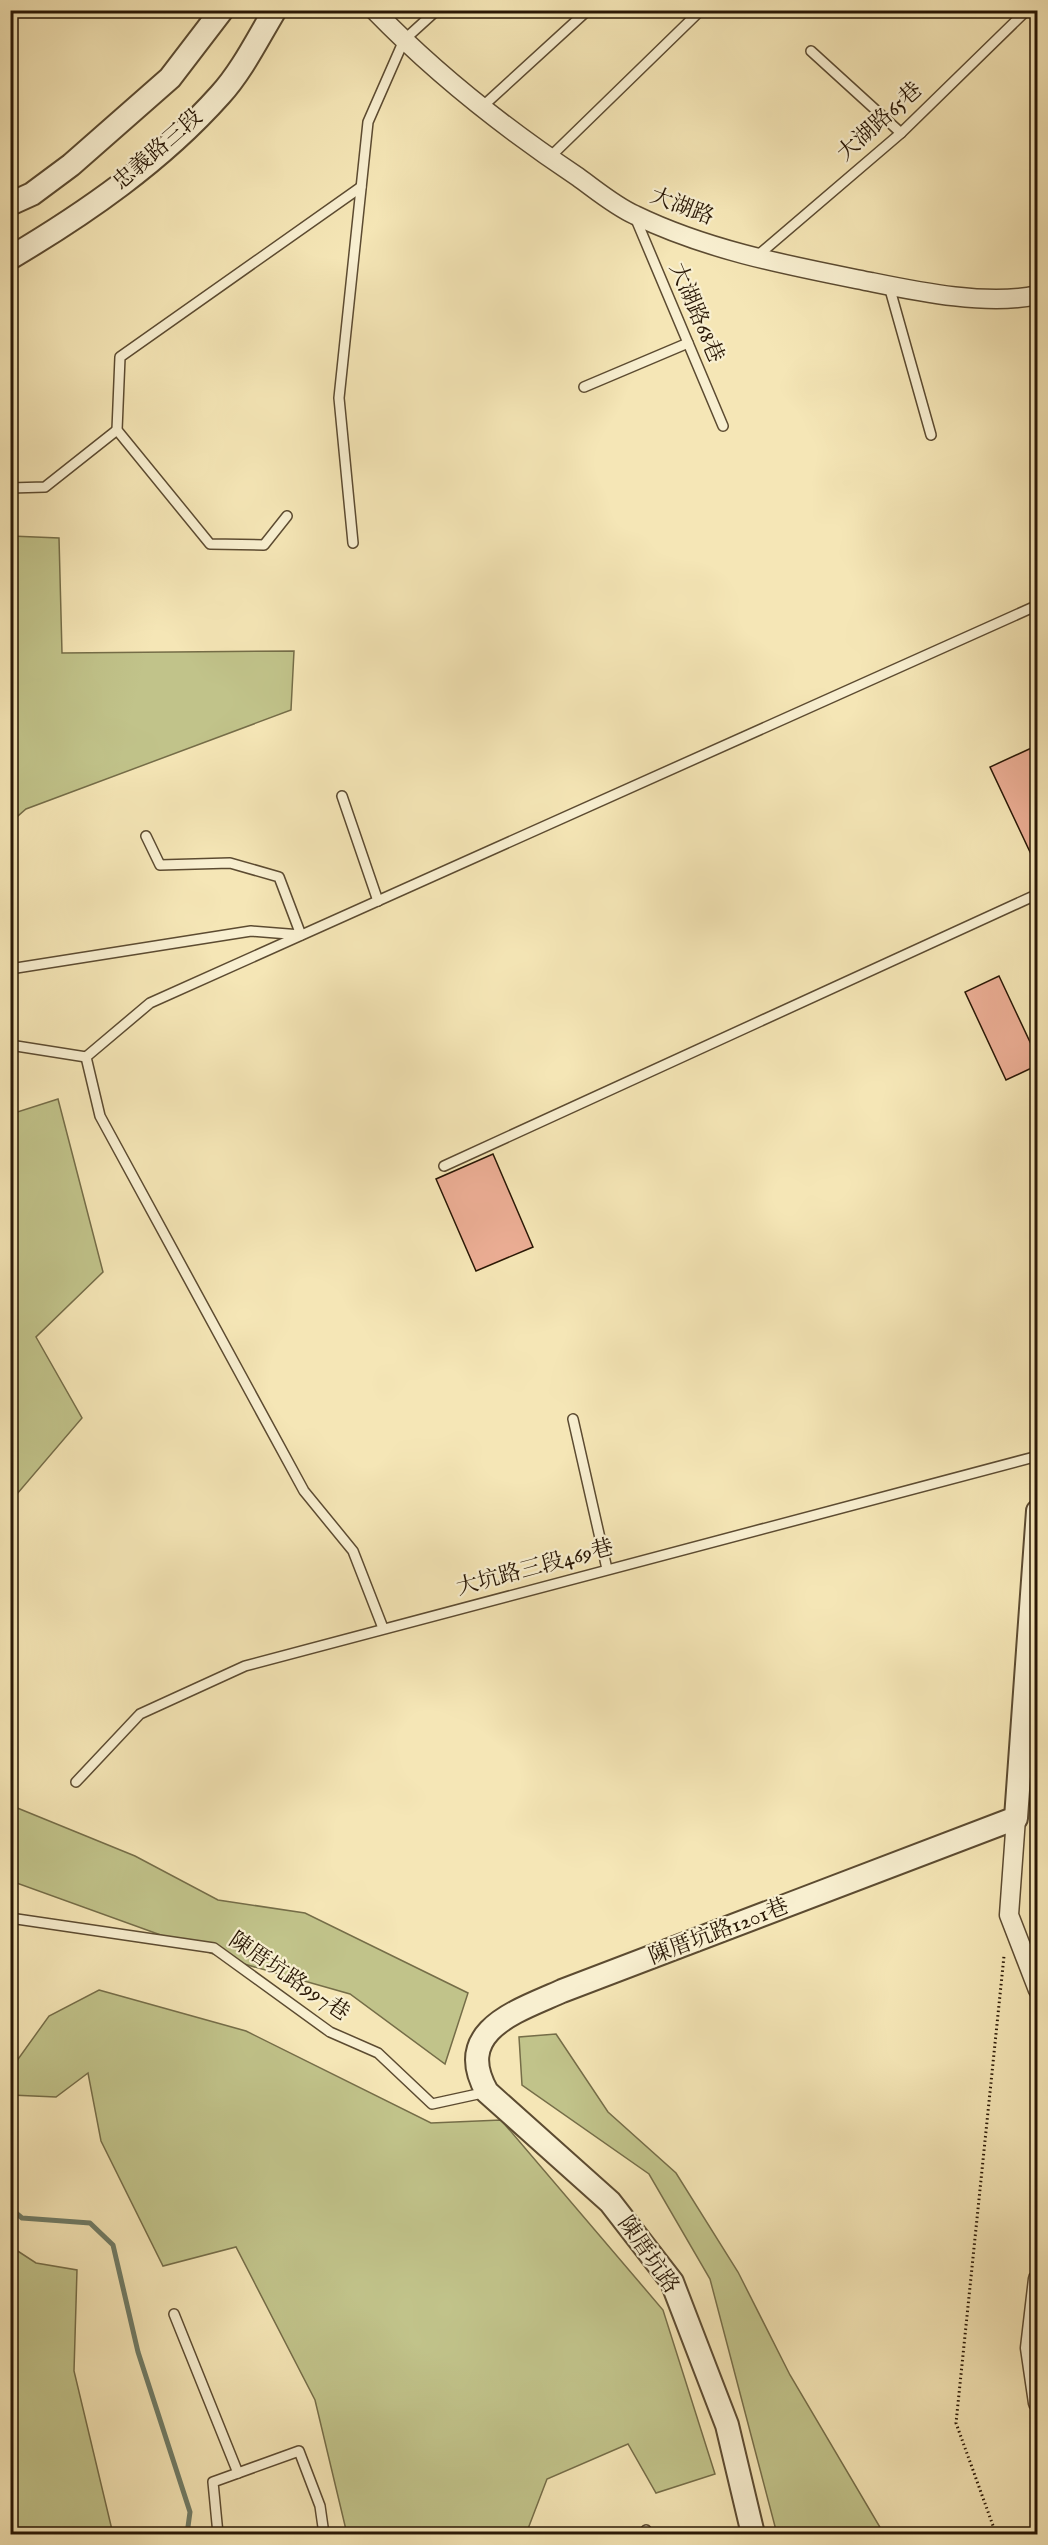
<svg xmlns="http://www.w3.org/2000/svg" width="1048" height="2545" viewBox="0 0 1048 2545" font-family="'IM FELL English','Noto Serif TC',serif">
  <rect width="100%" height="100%" fill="#f5e6b6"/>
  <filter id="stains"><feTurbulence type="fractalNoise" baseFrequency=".00333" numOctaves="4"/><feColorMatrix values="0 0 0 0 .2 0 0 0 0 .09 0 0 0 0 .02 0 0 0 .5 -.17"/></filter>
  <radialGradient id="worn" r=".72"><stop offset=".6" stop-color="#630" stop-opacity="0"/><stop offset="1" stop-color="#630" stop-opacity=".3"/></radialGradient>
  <g fill="#c1c38a" stroke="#756d48" stroke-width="1.5">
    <polygon points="11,536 59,538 62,653 294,651 291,710 26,809 11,822"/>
    <polygon points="58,1099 103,1272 36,1337 82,1418 11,1501 11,1114"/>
    <polygon points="10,1805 135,1856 218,1900 305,1913 468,1993 445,2064 350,1994 230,1960 11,1881"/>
    <polygon points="99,1990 246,2031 431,2123 501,2120 663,2310 715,2474 656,2493 628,2444 547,2479 526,2534 347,2534 315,2400 236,2247 163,2266 101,2141 88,2073 56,2097 11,2095 11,2069 49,2016"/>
    <polygon points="556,2034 608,2112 676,2173 738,2272 790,2375 884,2534 777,2534 710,2279 649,2174 522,2085 519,2037"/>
    <polygon points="10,2246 36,2263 77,2270 74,2371 113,2534 11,2534"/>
  </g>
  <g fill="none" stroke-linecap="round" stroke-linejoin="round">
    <polyline stroke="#6f7c67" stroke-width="5" points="10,2208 22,2218 90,2223 113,2245 138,2352 190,2512 187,2534"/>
  </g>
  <g fill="#ecae95" stroke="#291705" stroke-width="1.5">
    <polygon points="1038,745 1038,869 990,767"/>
    <polygon points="999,976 1038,1059 1038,1065 1006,1080 965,992"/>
    <polygon points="493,1154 533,1247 476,1271 436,1179"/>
  </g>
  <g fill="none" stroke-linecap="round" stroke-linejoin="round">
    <g stroke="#5c4b31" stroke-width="12">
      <g id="service">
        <polyline points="811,51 901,133"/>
        <polyline points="483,106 588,10"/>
        <polyline points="549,158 701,10"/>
        <polyline points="635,217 723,426"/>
        <polyline points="756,257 901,133 1027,10"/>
        <polyline points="889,286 931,435"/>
        <polyline points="584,387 688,343"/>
        <polyline points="10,488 45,487 117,430"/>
        <polyline points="287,516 264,545 210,544 117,430 120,357 361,187"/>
        <polyline points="353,543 339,398 368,122 404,40 437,10"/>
        <polyline points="342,796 378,901"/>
        <polyline points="10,969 251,931 301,935 279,877 230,863 160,865 146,836"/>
        <polyline points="10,1045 86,1057"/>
        <polyline points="444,1166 1038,894"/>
        <polyline points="573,1419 607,1569"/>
        <polyline points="383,1628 353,1551 304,1491 100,1116 86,1057 150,1003 1038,605"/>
        <polyline points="76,1782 140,1714 245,1666 1038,1456"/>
        <polyline points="10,1918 214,1948 330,2032 378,2053 432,2104 487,2092"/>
        <polyline points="1022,1951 1038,1950"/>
        <polyline points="174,2314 238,2473"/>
        <polyline points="646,2530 647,2534"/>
        <polyline points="218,2534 213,2482 299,2451 320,2506 324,2534"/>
      </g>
    </g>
    <g stroke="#5c4b31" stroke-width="21">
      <g id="minor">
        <path d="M374,10C435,73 506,129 578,177C596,190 615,206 635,215C709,251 791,266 871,282C920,292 988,306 1038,295"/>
        <polyline points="1016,1818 1009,1915 1038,1990"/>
        <polyline points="1038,2279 1030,2348 1038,2403"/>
      </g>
    </g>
    <g stroke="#5c4b31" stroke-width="26">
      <g id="tertiary">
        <polyline points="10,204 32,194 71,165 170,78 222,10"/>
        <path d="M10,258C86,213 161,161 220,95C242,71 258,38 275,10"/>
        <path d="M753,2534L727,2425L672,2282L610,2202L487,2092C452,2030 518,2011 562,1991L1016,1818L1038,1511"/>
      </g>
    </g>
    <polyline stroke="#291705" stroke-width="3" stroke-dasharray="1.5 3" stroke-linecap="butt" points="996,2534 956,2423 1004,1956"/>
    <use href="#service" stroke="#f8efd0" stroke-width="9"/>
    <use href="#minor" stroke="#f8efd0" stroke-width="18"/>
    <use href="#tertiary" stroke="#f8efd0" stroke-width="22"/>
  </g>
  <g text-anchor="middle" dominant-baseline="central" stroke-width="4.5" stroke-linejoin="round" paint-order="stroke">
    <g font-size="22" fill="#291705" stroke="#f8efd0">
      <text transform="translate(880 122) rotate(-42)">大湖路65巷</text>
      <text transform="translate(158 150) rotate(-41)">忠義路三段</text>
      <text transform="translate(682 207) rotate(21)">大湖路</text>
      <text transform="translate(696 313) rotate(67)">大湖路68巷</text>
      <text transform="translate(535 1568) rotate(-15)">大坑路三段469巷</text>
      <text transform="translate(719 1932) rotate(-21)">陳厝坑路1201巷</text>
      <text transform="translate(289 1977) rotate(34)">陳厝坑路997巷</text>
      <text transform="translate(648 2255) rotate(55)">陳厝坑路</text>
    </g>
  </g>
  <rect width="1048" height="2545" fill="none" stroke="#f5e6b6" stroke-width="36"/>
  <rect x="12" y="12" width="1024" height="2521" fill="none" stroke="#291705" stroke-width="3"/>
  <rect x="18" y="18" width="1012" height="2509" fill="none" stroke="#291705" stroke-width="1.5"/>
  <rect width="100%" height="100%" filter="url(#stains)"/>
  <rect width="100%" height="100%" fill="url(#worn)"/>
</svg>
